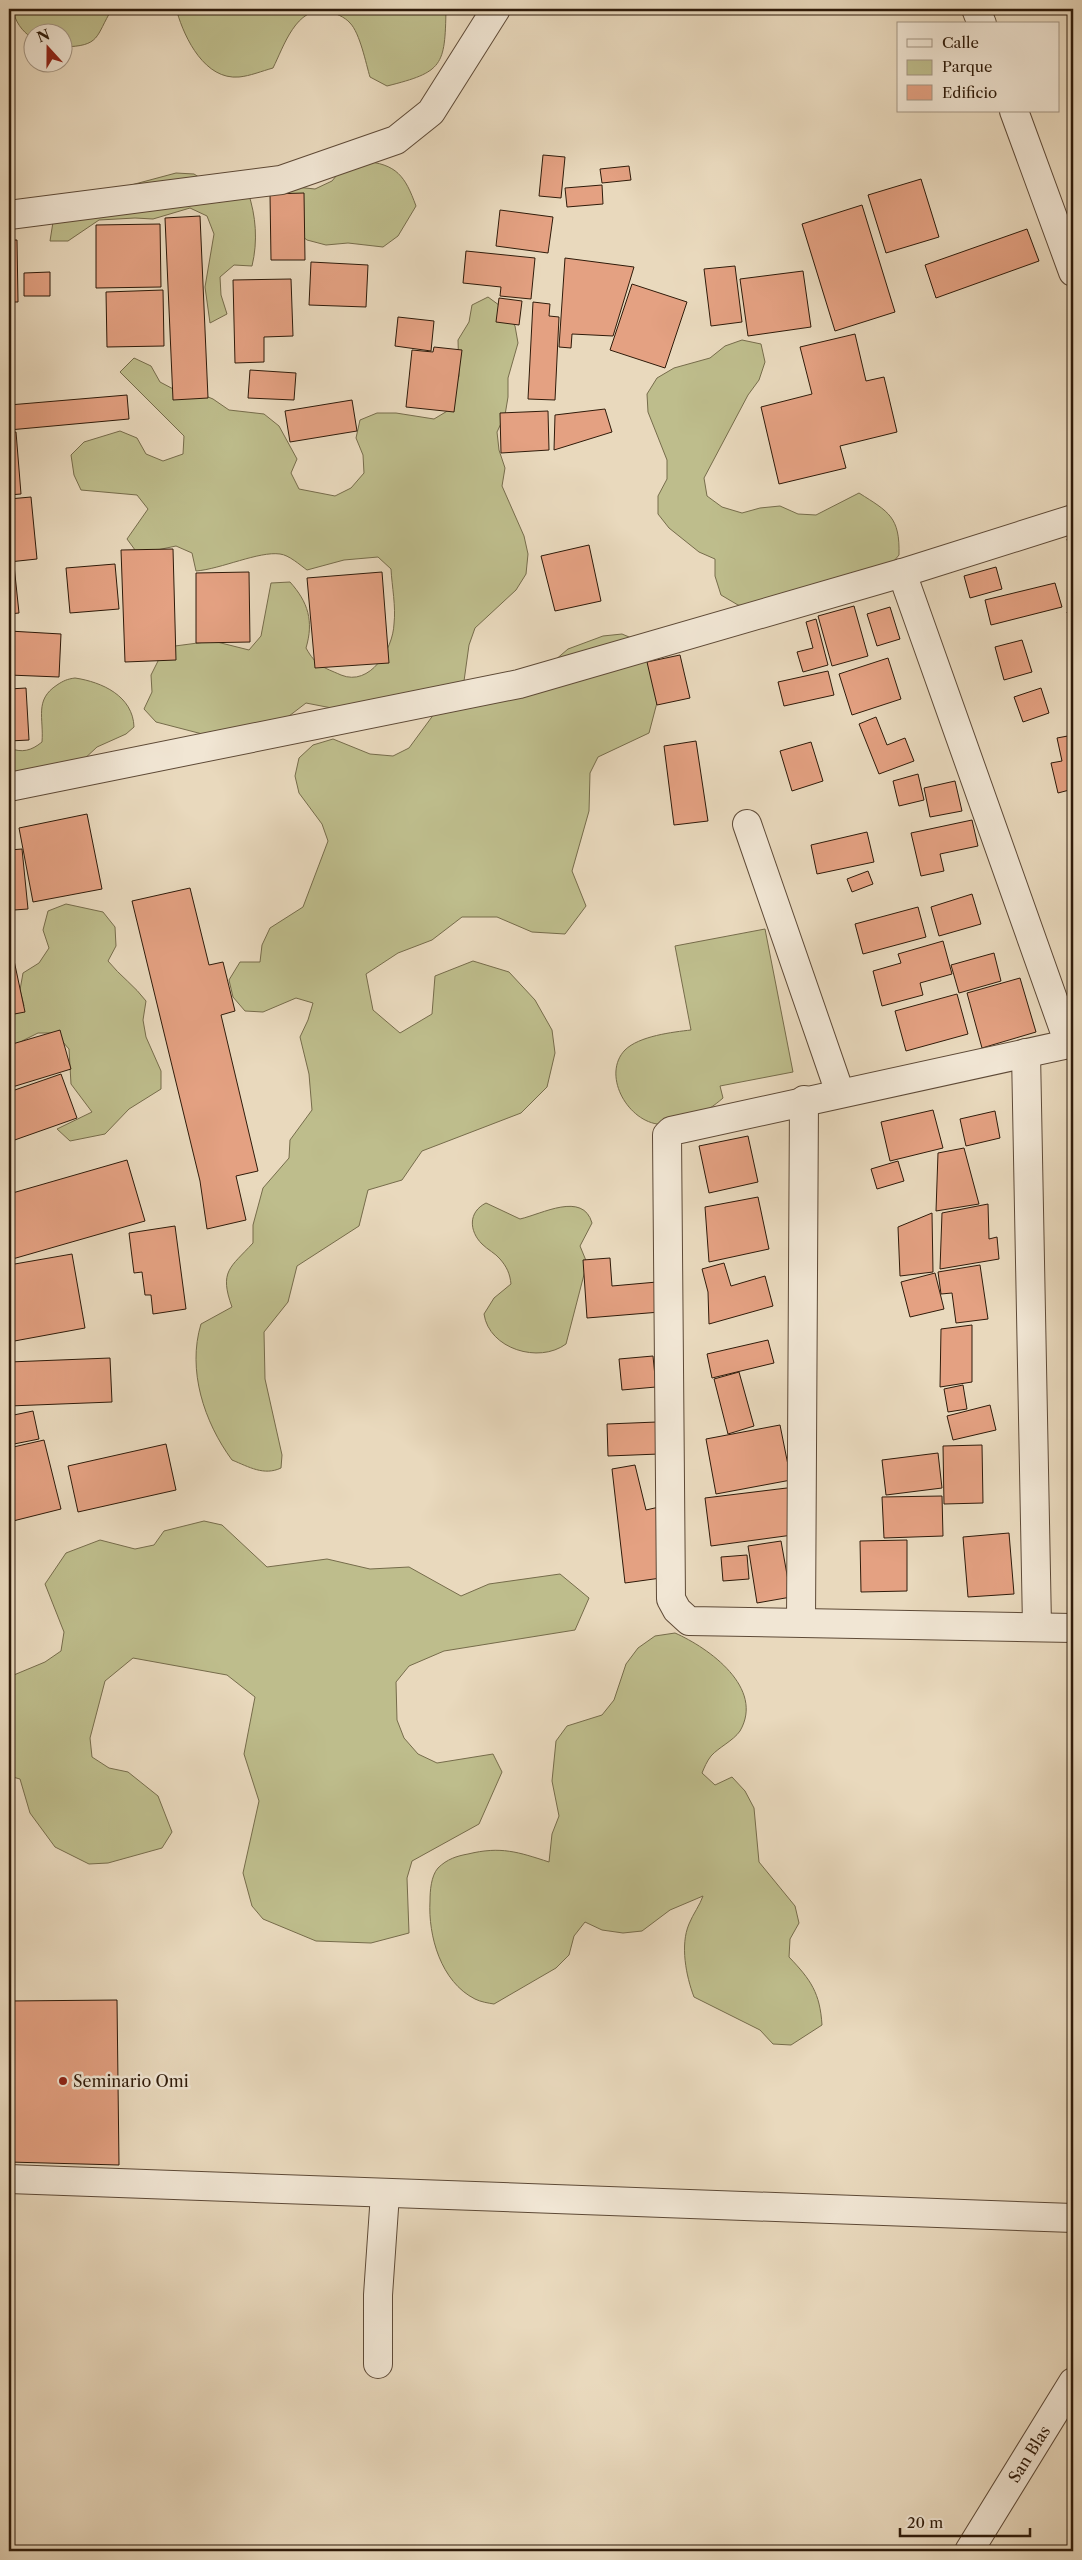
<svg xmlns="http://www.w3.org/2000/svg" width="1082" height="2560" viewBox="0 0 1082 2560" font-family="'Libre Caslon Text',serif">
  <rect width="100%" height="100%" fill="#e9d9bd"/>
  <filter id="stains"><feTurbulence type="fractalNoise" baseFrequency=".004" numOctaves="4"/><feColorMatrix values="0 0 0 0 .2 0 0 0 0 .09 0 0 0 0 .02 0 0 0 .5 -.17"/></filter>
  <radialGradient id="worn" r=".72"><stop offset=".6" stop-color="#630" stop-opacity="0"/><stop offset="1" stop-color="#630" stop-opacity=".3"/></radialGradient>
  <g fill="#bebd8c" stroke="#766c4b">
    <path d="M13,9H112C95,37 101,46 63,47L62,32H32V38C22,31 15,22 13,9Z"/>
    <path d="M179,9H446C445,66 443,72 387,86L370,77C366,64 360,33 350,23C345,17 335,13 327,11C296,6 284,46 273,68C262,71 250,76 239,77C205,80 185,39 177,12Z"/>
    <path d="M363,161C397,164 405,176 416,206L398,236L383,247L348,243L326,245L307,240L294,230L282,197L296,187L315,189L332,181L345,165Z"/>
    <path d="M176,173L194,174L210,184L248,192C256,216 258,241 252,266L234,265L220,277L221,295L227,314L210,323L205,287L214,234L207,216L190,208L153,219L135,218L99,220L68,241H50L53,222L120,188Z"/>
    <path d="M488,297L503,308L515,326L518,343L508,378V397L505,415L497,432L499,450L505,468L502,486L524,536L528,554L526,574L516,590L475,628L469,645L464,681L342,710L306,703L263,736H210L156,722L144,709L152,692L151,675L160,657L175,646L213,641L249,650L261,636L271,583L290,582C308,602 314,621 306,648C316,666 323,667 341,675C370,687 393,649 394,624C396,606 392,587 391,569L378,557L344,560L307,570C300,565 289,555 280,554C259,551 221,569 196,571L192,553L176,546L138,554L127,539L148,509L137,495L81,490L74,475L71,455L84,442L120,431L137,438L146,454L163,461L183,454L184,436L120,372L134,358L151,366L160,382L177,391L196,392L213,399L229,410L264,414L279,426L297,459L291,473L299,489L335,496L351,488L364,473L363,455L356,438L360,420L377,413H396L434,419L449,410L459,376L458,340L469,322L472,305Z"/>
    <path d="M742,340L761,344L765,362L759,380L748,395L704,478L707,496L722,507L742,513L760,508L780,506L798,514L816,515L859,493C889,512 900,517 899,555L888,568L757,608L738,605L721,595L715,576V559L699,552L669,528L658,514V496L667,479V460L648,412L647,394L657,378L674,368L710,358L725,346Z"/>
    <path d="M622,634L641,642L659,695L649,733L598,757L590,773L589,811L572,871L586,906L565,934L532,932L497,917H462L432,940L398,953L366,974L373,1010L400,1033L432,1014L435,976L473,961L509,972L535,1000L552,1030L555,1053L547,1087L521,1113L422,1151L402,1180L368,1190L359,1226L297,1266L288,1302L264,1332L265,1379L282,1455L281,1468C264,1476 249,1467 232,1460C204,1422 187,1370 201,1324L232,1307C219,1271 230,1268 253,1243V1225L263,1188L289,1158L290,1140L312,1110L309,1074L300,1037L308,1020L313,1003L296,998L263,1012L245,1011L233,997L229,980L240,962H260L262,945L270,928L303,907L328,841L322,824L299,793L295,776L299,758L313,745L333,739L370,754L393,756L409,748L434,714L526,685L568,649L603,636Z"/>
    <path d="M75,678C102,682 133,696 134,727L126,734L97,747L81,762L9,787V748C22,753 31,751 42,742C44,718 34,700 57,685C63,681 67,679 75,678Z"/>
    <path d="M66,904L103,912L115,927L116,946L108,961C120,976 135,986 146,1001L143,1020L146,1037L161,1071V1089L129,1109L105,1134L70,1141L57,1129L92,1112L71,1084L69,1049L55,1033H38L22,1041L9,1059V1013L24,1006L20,990L23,973L39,963L49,948L43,930L48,911Z"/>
    <path d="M765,929L793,1072L720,1086L723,1098C706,1113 680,1128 657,1124C626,1119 602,1074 625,1050C639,1036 673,1032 691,1030L675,946Z"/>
    <path d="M486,1203L520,1219C542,1214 583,1191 592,1223L580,1246L587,1263L566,1344C539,1364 489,1349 484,1314L494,1298L511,1284C510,1274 507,1267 500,1259C495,1253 488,1250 482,1244C469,1231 468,1212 486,1203Z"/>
    <polygon points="204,1521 222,1525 267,1567 327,1559 370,1569 409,1567 461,1596 489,1584 560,1574 589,1598 575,1630 444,1651 409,1666 396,1682 397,1720 404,1738 418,1754 437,1763 493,1754 502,1772 479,1824 412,1861 407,1878 409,1933 371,1943 316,1941 263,1919 252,1906 243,1873 259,1801 244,1754 255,1697 227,1675 133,1658 105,1681 90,1738 92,1757 109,1768 128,1772 158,1796 172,1832 162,1848 108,1863 89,1864 55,1847 30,1813 20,1779 9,1776 9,1677 45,1662 61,1651 64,1632 45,1584 66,1553 100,1540 135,1549 154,1545 164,1531"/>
    <path d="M675,1633C709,1648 765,1688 740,1731C733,1741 719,1747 711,1756C707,1761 704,1768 702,1773L715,1785L732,1777L745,1791L754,1808L759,1862L795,1906L799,1923L790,1939L789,1957C811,1980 820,1993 822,2025L791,2045L773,2044L760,2030L694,1997C686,1976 680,1945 689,1924C693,1914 700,1905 703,1896L670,1910L642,1931L623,1933L602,1930L585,1922L574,1936L569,1955L556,1968L494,2004C488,2003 481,2002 475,1999C441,1982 428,1936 430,1901C430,1891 431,1876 438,1868C447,1859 457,1856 468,1854C501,1846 518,1852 549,1862L552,1834L559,1816L552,1781L556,1741L567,1726L602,1715L614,1700L626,1664L638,1648L655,1636Z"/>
  </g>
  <g fill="#e4a182" stroke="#2f1b0a">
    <polygon points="543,155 565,157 561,198 539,196"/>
    <polygon points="629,166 631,180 602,183 600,169"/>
    <polygon points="921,179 939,237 886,253 868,195"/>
    <polygon points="602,185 603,204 567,207 565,188"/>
    <polygon points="304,193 305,260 271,260 270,194"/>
    <polygon points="862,205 895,312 835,331 802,224"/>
    <polygon points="500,210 553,217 548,253 496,246"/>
    <polygon points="200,216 208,398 173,400 165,218"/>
    <polygon points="160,224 161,287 96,288 96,225"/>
    <polygon points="1027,229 1039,261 936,298 925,265"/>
    <polygon points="9,240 17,240 18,302 9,302"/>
    <polygon points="466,251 535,258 531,299 500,296 501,287 463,283"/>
    <polygon points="565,258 634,267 613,336 572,334 571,348 559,347"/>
    <polygon points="311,262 368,265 366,307 309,305"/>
    <polygon points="735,266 742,322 711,326 704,269"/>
    <polygon points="803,271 811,327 748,336 740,279"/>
    <polygon points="50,272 50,296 24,296 24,273"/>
    <polygon points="291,279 293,336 264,337 264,362 235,363 233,280"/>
    <polygon points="632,284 687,302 665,368 610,350"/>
    <polygon points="163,290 164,346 107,347 106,292"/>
    <polygon points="499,298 522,301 519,325 496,322"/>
    <polygon points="533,302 550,304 549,316 559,317 555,400 528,399"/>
    <polygon points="398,317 434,321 431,351 395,346"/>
    <polygon points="855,334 866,381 884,377 897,432 840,446 846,468 779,484 761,407 812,394 800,347"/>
    <polygon points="434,347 462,350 454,412 406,407 412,350 433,352"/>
    <polygon points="250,370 296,373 294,400 248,398"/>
    <polygon points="127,395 129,419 9,430 9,405"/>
    <polygon points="352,400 357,431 290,442 285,411"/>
    <polygon points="605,409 612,432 554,450 555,415"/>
    <polygon points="548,411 549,450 501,453 500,413"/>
    <polygon points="16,432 21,494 9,495 9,433"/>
    <polygon points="31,497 37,559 9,562 9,499"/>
    <polygon points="1073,537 1073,563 1067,539"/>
    <polygon points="589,545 601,601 555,611 541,556"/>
    <polygon points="173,549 176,660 125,662 121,550"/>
    <polygon points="115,564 119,609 70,613 66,568"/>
    <polygon points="9,565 14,565 19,613 9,614"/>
    <polygon points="996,567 1002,589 970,598 964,576"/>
    <polygon points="249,572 250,642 196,643 196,573"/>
    <polygon points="382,572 389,663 315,668 307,578"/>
    <polygon points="1055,583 1062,607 991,625 985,600"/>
    <polygon points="854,606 868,656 832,666 818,616"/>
    <polygon points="890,607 900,639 877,646 867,614"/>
    <polygon points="1073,610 1073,630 1067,612"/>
    <polygon points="816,619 828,665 803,672 797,652 813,648 806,622"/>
    <polygon points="9,631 61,634 59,677 9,675"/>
    <polygon points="1022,640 1032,672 1004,680 995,647"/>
    <polygon points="680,655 690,698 657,705 647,662"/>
    <polygon points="888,658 901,699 852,715 839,674"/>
    <polygon points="828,671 834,695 784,706 778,682"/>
    <polygon points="26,688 29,740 9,741 9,689"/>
    <polygon points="1041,688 1049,713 1023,722 1014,697"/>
    <polygon points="876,717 887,745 905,738 914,761 879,774 859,724"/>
    <polygon points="1073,735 1073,789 1058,793 1051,763 1062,761 1057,738"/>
    <polygon points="696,741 708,821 674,825 664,746"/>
    <polygon points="811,742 823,781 792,791 780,751"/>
    <polygon points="918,774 924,800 899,806 893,781"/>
    <polygon points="955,781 962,811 930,817 924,788"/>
    <polygon points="87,814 102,889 33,902 19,828"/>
    <polygon points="972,820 978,846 940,854 944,871 921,876 911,833"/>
    <polygon points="867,832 874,862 817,874 811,845"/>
    <polygon points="22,849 28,909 14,910 14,919 9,919 9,850"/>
    <polygon points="868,871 873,884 852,892 847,879"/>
    <polygon points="190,888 209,965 223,962 235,1011 221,1015 258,1171 236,1176 246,1220 207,1229 200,1181 132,901"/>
    <polygon points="972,894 981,924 939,936 931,907"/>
    <polygon points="918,907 926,937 863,954 855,924"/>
    <polygon points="943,941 952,974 920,983 923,995 882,1006 873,971 901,963 898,954"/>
    <polygon points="12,951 25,1012 9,1015 9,952"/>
    <polygon points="994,953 1001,981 959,993 951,965"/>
    <polygon points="1020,978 1036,1032 982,1048 967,993"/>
    <polygon points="957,994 968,1034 906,1051 895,1011"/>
    <polygon points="60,1030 71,1069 9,1088 9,1045"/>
    <polygon points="61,1074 77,1118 9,1142 9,1092"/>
    <polygon points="933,1110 943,1148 890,1161 881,1122"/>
    <polygon points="995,1111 1000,1138 966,1146 960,1119"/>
    <polygon points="748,1136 758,1182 709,1193 699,1146"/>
    <polygon points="964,1148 979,1204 936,1211 938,1153"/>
    <polygon points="127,1160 145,1221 9,1260 9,1194"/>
    <polygon points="898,1161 904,1181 877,1189 871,1169"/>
    <polygon points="758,1197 769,1249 709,1262 705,1207"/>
    <polygon points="988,1204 989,1239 997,1237 999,1259 940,1269 942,1213"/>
    <polygon points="932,1213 933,1272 900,1276 898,1227"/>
    <polygon points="175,1226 186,1309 153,1314 151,1295 145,1295 142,1272 134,1273 129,1233"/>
    <polygon points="72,1254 85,1328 9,1342 9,1265"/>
    <polygon points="610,1258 612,1286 657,1282 660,1312 587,1318 583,1260"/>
    <polygon points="724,1263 731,1286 765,1276 773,1306 709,1324 708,1292 702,1269"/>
    <polygon points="980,1265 988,1319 956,1323 952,1293 941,1294 938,1272"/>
    <polygon points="935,1273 944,1309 910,1317 901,1282"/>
    <polygon points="972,1325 972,1382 940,1387 941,1329"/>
    <polygon points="768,1340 774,1363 712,1378 707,1354"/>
    <polygon points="653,1356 656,1387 622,1390 619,1359"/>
    <polygon points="110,1358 112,1402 9,1406 9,1362"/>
    <polygon points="739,1372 754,1426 728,1434 714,1379"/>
    <polygon points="963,1385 967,1409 948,1412 944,1389"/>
    <polygon points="990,1405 996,1430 953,1440 947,1416"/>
    <polygon points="33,1411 39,1439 9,1445 9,1416"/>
    <polygon points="657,1422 659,1454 608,1456 607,1424"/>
    <polygon points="780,1425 791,1480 716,1494 706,1439"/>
    <polygon points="44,1440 61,1509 9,1522 9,1448"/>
    <polygon points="166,1444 176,1490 78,1512 68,1466"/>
    <polygon points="982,1445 983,1503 944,1504 943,1446"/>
    <polygon points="938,1453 942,1488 886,1495 882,1460"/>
    <polygon points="635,1465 646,1510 659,1507 661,1578 625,1583 612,1469"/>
    <polygon points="795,1487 800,1534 711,1546 705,1498"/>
    <polygon points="942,1496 943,1536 884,1538 882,1497"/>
    <polygon points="1009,1533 1014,1594 968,1597 963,1537"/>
    <polygon points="907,1540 907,1591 861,1592 860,1541"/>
    <polygon points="781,1541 791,1597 757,1603 748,1546"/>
    <polygon points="747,1555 749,1579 723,1581 721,1557"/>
    <polygon points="117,2000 119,2165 9,2162 9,2001"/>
  </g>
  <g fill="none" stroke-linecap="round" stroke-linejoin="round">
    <g stroke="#5e4a37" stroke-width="30">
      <g id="minor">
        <polyline points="976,9 982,24"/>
        <polyline points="1014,111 1073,272"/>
        <polyline points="9,215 281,180 396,140 431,112 496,9"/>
        <polyline points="902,573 1069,1044"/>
        <polyline points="9,787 519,684 902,573 1073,519"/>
        <polyline points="747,824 840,1093"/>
        <polyline points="1073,1043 671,1131 667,1135 671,1599 677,1610 689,1621 1073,1628"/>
        <polyline points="1026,1053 1037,1626"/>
        <polyline points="801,1622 804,1100"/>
        <polyline points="9,2179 1073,2218"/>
        <polyline points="378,2364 378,2295 385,2194"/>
        <polyline points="969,2551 1073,2382"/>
      </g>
    </g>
    <use href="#minor" stroke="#f1e6d4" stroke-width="28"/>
  </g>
  <circle fill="#8f2418" stroke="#f1e6d4" stroke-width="2" cx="63" cy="2081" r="5"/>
  <g text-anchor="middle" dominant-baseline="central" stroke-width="5" stroke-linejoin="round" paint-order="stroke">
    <g font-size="16" fill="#2f1b0a" stroke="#f1e6d4" text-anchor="start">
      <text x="73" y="2081">Seminario Omi</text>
    </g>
    <g font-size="16" fill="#2f1b0a" stroke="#f1e6d4">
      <text transform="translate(1029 2454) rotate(-58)">San Blas</text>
    </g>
  </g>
  <rect width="1082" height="2560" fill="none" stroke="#e9d9bd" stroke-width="30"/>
  <rect x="10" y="10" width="1062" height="2540" fill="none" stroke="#2f1b0a" stroke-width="2.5"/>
  <rect x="15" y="15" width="1052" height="2530" fill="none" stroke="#2f1b0a"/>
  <rect x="897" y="22" width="162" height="90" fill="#f1e6d4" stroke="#a39583"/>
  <rect x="907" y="39" width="25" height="8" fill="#f1e6d4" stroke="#a39583"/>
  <text x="942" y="48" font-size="15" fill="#2f1b0a">Calle</text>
  <rect x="907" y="60" width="25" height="15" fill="#bebd8c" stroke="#a39583"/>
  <text x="942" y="72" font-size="15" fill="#2f1b0a">Parque</text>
  <rect x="907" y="85" width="25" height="15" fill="#e4a182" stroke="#a39583"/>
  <text x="942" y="98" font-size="15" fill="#2f1b0a">Edificio</text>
  <g transform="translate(48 48) rotate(339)"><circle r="24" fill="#f1e6d4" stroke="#a39583"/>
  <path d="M0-4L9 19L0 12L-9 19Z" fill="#8f2418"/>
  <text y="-8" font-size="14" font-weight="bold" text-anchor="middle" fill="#2f1b0a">N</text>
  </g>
  <path d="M900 2528v8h130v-8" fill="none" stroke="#2f1b0a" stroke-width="2.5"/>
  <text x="907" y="2528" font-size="15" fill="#2f1b0a" stroke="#f1e6d4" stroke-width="4" paint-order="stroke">20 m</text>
  <rect width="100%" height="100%" filter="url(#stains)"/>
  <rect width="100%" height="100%" fill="url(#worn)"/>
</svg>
